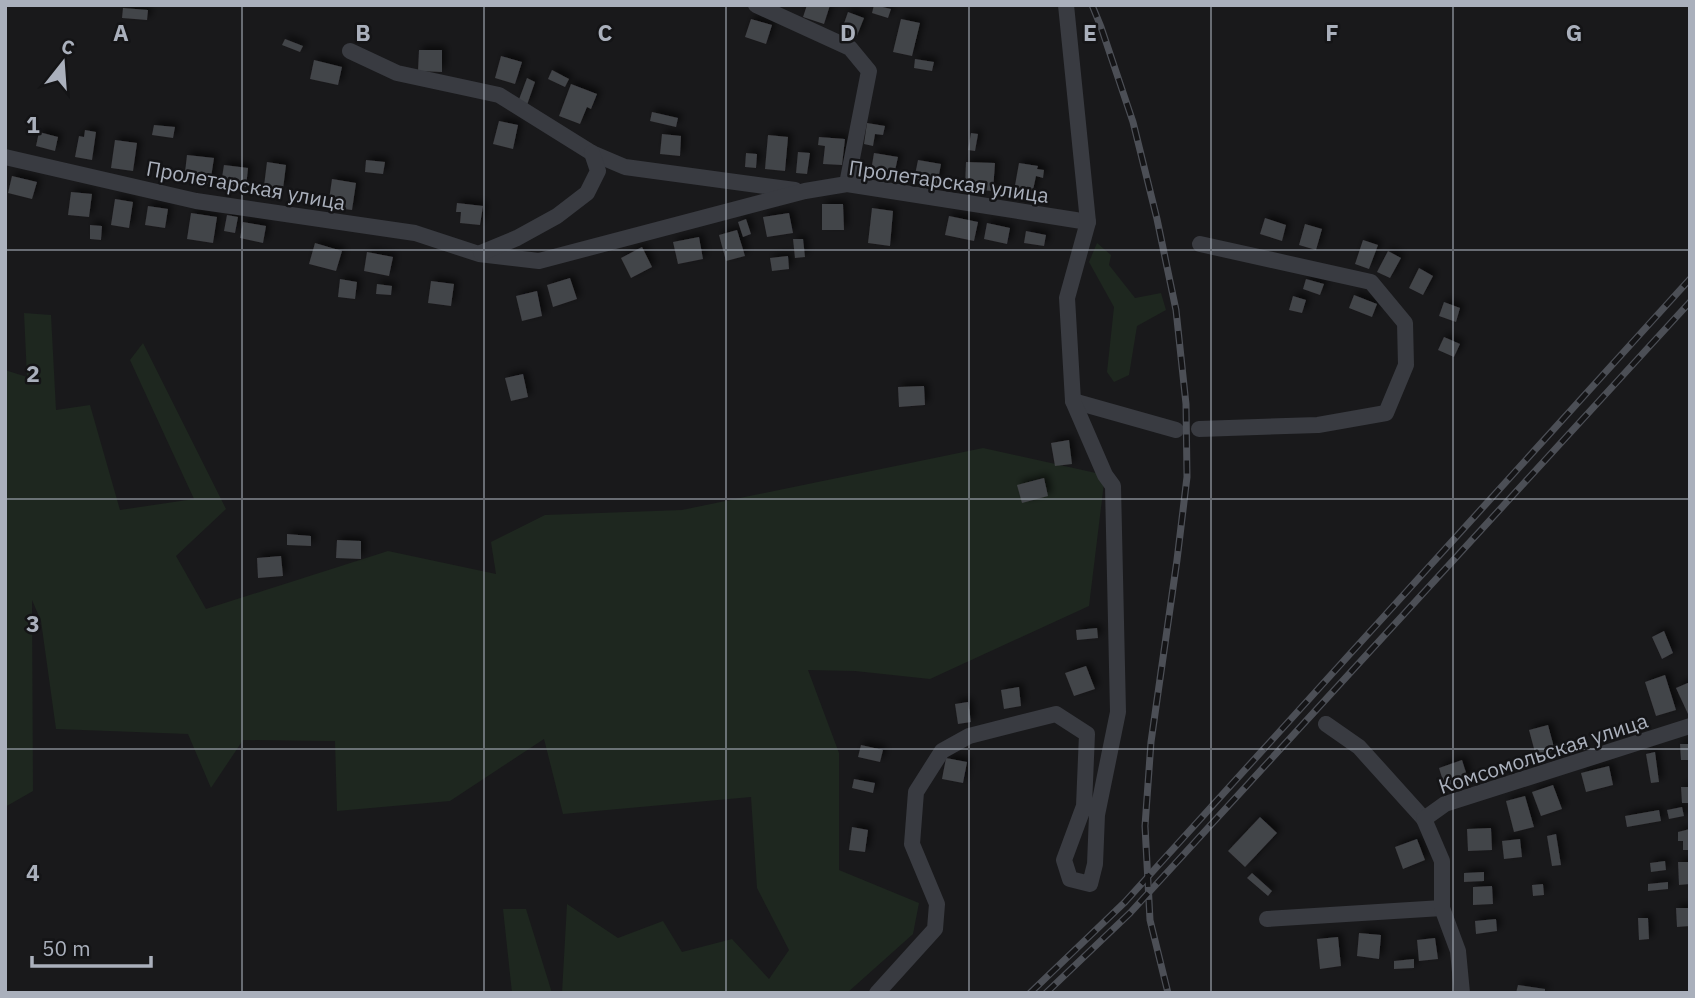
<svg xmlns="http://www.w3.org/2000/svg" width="1695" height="998" viewBox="0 0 1695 998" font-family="'IBM Plex Sans',sans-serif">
  <defs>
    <filter id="shadow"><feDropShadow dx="4" dy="-4" stdDeviation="3.5" flood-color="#0009"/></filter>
  </defs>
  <rect width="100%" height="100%" fill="#19191b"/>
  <g fill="#1e271f">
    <polygon points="1097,243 1111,255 1109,265 1135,298 1161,293 1166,310 1137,326 1129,375 1114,382 1107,372 1114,307 1089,262"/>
    <polygon points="24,313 51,315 56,410 90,405 120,510 194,499 130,360 143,343 226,509 176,556 206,609 388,551 496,574 491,542 545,515 682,510 983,448 1105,475 1089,606 930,679 855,671 808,670 839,753 839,870 919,903 913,934 847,993 562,993 567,904 618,938 663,921 682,952 732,939 769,979 789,950 757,888 751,797 563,814 544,739 450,801 337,811 335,741 243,740 211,788 188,734 56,729 41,621 32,600 33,791 5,807 5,370 27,377"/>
    <polygon points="503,909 526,909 552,993 512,993"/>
  </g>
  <g fill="#434448" filter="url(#shadow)">
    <polygon points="807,5 830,5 824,24 803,17"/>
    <polygon points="874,5 891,9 888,18 872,13"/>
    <polygon points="123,8 148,10 147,20 122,18"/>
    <polygon points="848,12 864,18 856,38 841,32"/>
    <polygon points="751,19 772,25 766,44 745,37"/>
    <polygon points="901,19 920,23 912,56 893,52"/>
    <polygon points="285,39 303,46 300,52 282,45"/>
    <polygon points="419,50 442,50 442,72 418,71"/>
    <polygon points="501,56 522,62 515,84 495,78"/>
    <polygon points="915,59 934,62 932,71 914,68"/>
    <polygon points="314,60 342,67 338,85 310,79"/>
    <polygon points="552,70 569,79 565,87 548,79"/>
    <polygon points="527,78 535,82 527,105 518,102"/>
    <polygon points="571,84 597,94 591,109 587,107 580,124 559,116"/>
    <polygon points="652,112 678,118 676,127 650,121"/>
    <polygon points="499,121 518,125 513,149 493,144"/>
    <polygon points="867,123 885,126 883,135 875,134 873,146 864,144"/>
    <polygon points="154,125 175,127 173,138 152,135"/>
    <polygon points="85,130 96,132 92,160 75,157 79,136 84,137"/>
    <polygon points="39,132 58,137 55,151 36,146"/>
    <polygon points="971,133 978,134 975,151 968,150"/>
    <polygon points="662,134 681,136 680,156 660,154"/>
    <polygon points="768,135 788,137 785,171 765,169"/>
    <polygon points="819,137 845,139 842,165 823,164 825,146 818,145"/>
    <polygon points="115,140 137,143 133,171 111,168"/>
    <polygon points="798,152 810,153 807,174 796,173"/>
    <polygon points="746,153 757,154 756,168 745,167"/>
    <polygon points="874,153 898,157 894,175 871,171"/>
    <polygon points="187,155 214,158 210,184 184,181"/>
    <polygon points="366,160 385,162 383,174 365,172"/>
    <polygon points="918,160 941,164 937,185 914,180"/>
    <polygon points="267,162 286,165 283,189 264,186"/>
    <polygon points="966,162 995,163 993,191 965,189"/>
    <polygon points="1019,163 1038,166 1037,169 1044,170 1043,178 1036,176 1032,195 1014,191"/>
    <polygon points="224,165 248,168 246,187 221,184"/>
    <polygon points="12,176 37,182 32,199 8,193"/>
    <polygon points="332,179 356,183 352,210 328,207"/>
    <polygon points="71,192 92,194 89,217 68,215"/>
    <polygon points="115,199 133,202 129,228 111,225"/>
    <polygon points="457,203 483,206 480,225 460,223 461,212 456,212"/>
    <polygon points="822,204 843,204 844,230 822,230"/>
    <polygon points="148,206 168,209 165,228 145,225"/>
    <polygon points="872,208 893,211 890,246 868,243"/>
    <polygon points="191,213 217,217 213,243 187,239"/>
    <polygon points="789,213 793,233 767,237 763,217"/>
    <polygon points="227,215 238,217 235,233 224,231"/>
    <polygon points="949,216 978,222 974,241 945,235"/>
    <polygon points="1265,218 1286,225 1282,241 1260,234"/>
    <polygon points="746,219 751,234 743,237 738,222"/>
    <polygon points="243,222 266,226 263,243 240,238"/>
    <polygon points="987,223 1010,228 1007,244 984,239"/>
    <polygon points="1305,224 1322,229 1316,250 1299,245"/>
    <polygon points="90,225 102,226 101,240 90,239"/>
    <polygon points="737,230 745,256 726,261 719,235"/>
    <polygon points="1026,231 1046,235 1044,246 1024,243"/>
    <polygon points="699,237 703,259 678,264 673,242"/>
    <polygon points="793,239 803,239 805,257 795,258"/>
    <polygon points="1363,240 1378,245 1369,269 1355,264"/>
    <polygon points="315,243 342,251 336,271 309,264"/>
    <polygon points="642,247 652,267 631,278 621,258"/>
    <polygon points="1388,251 1401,258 1390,278 1377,272"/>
    <polygon points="367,252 393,257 389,276 364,271"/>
    <polygon points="788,256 789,269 772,271 770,258"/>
    <polygon points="1419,268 1433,276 1423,295 1409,288"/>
    <polygon points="570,278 577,299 553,307 547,285"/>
    <polygon points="340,279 357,282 355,299 338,297"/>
    <polygon points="1306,279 1324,284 1320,295 1303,289"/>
    <polygon points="431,281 454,284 451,306 428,303"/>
    <polygon points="377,284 392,286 391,295 376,294"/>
    <polygon points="537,291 542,316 522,321 516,296"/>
    <polygon points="1354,295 1377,304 1372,317 1349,308"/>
    <polygon points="1293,296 1306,300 1302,313 1289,310"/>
    <polygon points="1444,302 1460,308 1456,322 1439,316"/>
    <polygon points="1444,337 1460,344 1454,357 1438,350"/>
    <polygon points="523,374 528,397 511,401 505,378"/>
    <polygon points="924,386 925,405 899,407 898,387"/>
    <polygon points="1069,440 1072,464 1055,466 1051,443"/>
    <polygon points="1044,478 1048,496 1022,503 1017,485"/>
    <polygon points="287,534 311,536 311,546 287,545"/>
    <polygon points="337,540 361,541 361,559 336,558"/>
    <polygon points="281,556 283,576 258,578 257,558"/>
    <polygon points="1097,628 1098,638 1077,640 1076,630"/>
    <polygon points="1664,631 1673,653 1662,659 1652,637"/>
    <polygon points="1086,666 1095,689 1074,696 1065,673"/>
    <polygon points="1665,675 1676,710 1656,716 1645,682"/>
    <polygon points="1690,682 1690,713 1688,714 1676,688"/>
    <polygon points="1019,687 1021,706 1004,709 1001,690"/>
    <polygon points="968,702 971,722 958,724 955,704"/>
    <polygon points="1548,725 1555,751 1536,756 1529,730"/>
    <polygon points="1680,744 1690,744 1690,760 1681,760"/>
    <polygon points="861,745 883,750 880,762 858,757"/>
    <polygon points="1655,752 1659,782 1651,783 1646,754"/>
    <polygon points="946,758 967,762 963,783 942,779"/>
    <polygon points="1462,760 1468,779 1445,787 1439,768"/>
    <polygon points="1609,766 1613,785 1586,792 1581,773"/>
    <polygon points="854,779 875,783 873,793 852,788"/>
    <polygon points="1553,785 1562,809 1541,816 1532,792"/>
    <polygon points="1681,787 1690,787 1690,803 1682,803"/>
    <polygon points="1525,796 1534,827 1514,832 1506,801"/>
    <polygon points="1682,807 1684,816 1669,819 1667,810"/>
    <polygon points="1659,810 1661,821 1627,827 1625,816"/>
    <polygon points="1260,817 1277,833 1245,867 1228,851"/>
    <polygon points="852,827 868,830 865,852 849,850"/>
    <polygon points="1491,828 1492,850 1468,851 1467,829"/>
    <polygon points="1690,829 1690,850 1683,850 1683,841 1678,841 1678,832"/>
    <polygon points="1556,834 1561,865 1552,866 1547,836"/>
    <polygon points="1417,839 1425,860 1403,869 1395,847"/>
    <polygon points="1520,839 1522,857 1504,859 1502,841"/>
    <polygon points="1665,861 1666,870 1651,872 1650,863"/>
    <polygon points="1678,862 1690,862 1690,884 1679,885"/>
    <polygon points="1484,872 1484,881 1464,882 1464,873"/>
    <polygon points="1252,873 1272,891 1268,896 1247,878"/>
    <polygon points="1668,882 1668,889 1648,891 1648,884"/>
    <polygon points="1543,884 1544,895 1533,896 1532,885"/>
    <polygon points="1492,886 1493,904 1473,905 1473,887"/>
    <polygon points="1676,908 1690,908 1690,926 1677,927"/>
    <polygon points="1638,918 1648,918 1649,939 1639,940"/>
    <polygon points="1496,919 1497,931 1476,934 1475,921"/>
    <polygon points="1359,933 1381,935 1379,959 1357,956"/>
    <polygon points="1338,937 1341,966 1320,969 1317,939"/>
    <polygon points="1435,938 1438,959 1419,961 1417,940"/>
    <polygon points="1414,959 1414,968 1394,969 1394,961"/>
    <polygon points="1518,985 1545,989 1545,993 1516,993"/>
  </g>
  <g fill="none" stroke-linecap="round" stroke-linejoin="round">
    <g stroke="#393b41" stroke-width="16">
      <polyline points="756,5 850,48 869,71 847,184"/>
      <polyline points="350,51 397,73 499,95 592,153 625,167 795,190"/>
      <polyline points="5,157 196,201 415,233 479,254 539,261 805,191 847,184 1088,222"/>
      <polyline points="481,253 517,238 557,216 587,193 598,171 592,153"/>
      <polyline points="1073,401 1176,430"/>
      <polyline points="1199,429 1318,425 1386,413 1406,365 1405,323 1371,282 1200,244"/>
      <polyline points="1326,724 1359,747 1424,819"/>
      <polyline points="1267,919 1442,908"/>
      <polyline points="877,993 935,929 937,904 912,844 916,792 942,751 969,736 1056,714 1087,734 1084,806 1064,860 1070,879 1090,884 1095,864 1097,815 1118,712 1113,486 1105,475 1073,401 1067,298 1088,222 1066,5"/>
      <polyline points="1462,993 1458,951 1442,908 1442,861 1424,819 1445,804 1690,726"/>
    </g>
    <g stroke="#4c4f56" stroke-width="7">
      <g id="rail">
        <polyline points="1092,5 1101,27 1133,122 1157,219 1176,310 1186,404 1187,477 1177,560 1151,742 1145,826 1150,920 1168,993"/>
        <polyline points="1030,993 1125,902 1690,279"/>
        <polyline points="1046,993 1130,913 1690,302"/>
      </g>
    </g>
    <use href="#rail" stroke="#141416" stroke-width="4.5" stroke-dasharray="13" stroke-linecap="butt"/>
  </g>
  <path fill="none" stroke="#aab0bc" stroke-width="2" stroke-opacity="0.55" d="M242,5V993M484,5V993M726,5V993M969,5V993M1211,5V993M1453,5V993M5,250H1690M5,499H1690M5,749H1690"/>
  <g text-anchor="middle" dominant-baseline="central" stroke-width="5" stroke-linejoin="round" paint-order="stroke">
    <g font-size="21" fill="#aab0bc" stroke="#141416">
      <text transform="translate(949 181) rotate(8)">Пролетарская улица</text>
      <text transform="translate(246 185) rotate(10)">Пролетарская улица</text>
      <text transform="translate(1543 753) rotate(-18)">Комсомольская улица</text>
    </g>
  </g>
  <g font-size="23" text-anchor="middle" font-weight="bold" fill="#aab0bc" stroke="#141416" stroke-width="5" stroke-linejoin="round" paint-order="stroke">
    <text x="121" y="41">A</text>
    <text x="363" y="41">B</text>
    <text x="605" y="41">C</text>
    <text x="848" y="41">D</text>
    <text x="1090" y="41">E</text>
    <text x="1332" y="41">F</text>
    <text x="1574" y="41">G</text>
    <text x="33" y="133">1</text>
    <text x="33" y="382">2</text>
    <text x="33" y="632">3</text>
    <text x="33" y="881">4</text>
  </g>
  <rect width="1695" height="998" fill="none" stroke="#aab0bc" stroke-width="14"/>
  <g transform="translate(63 63) rotate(17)" stroke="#141416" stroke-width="5" paint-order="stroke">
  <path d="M0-5L12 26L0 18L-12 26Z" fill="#aab0bc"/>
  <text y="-10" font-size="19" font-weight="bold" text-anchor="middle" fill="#aab0bc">С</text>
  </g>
  <path d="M32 956v10h119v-10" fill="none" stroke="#aab0bc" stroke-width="3.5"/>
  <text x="42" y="956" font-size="21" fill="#aab0bc" stroke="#141416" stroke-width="5" paint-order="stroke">50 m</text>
</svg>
